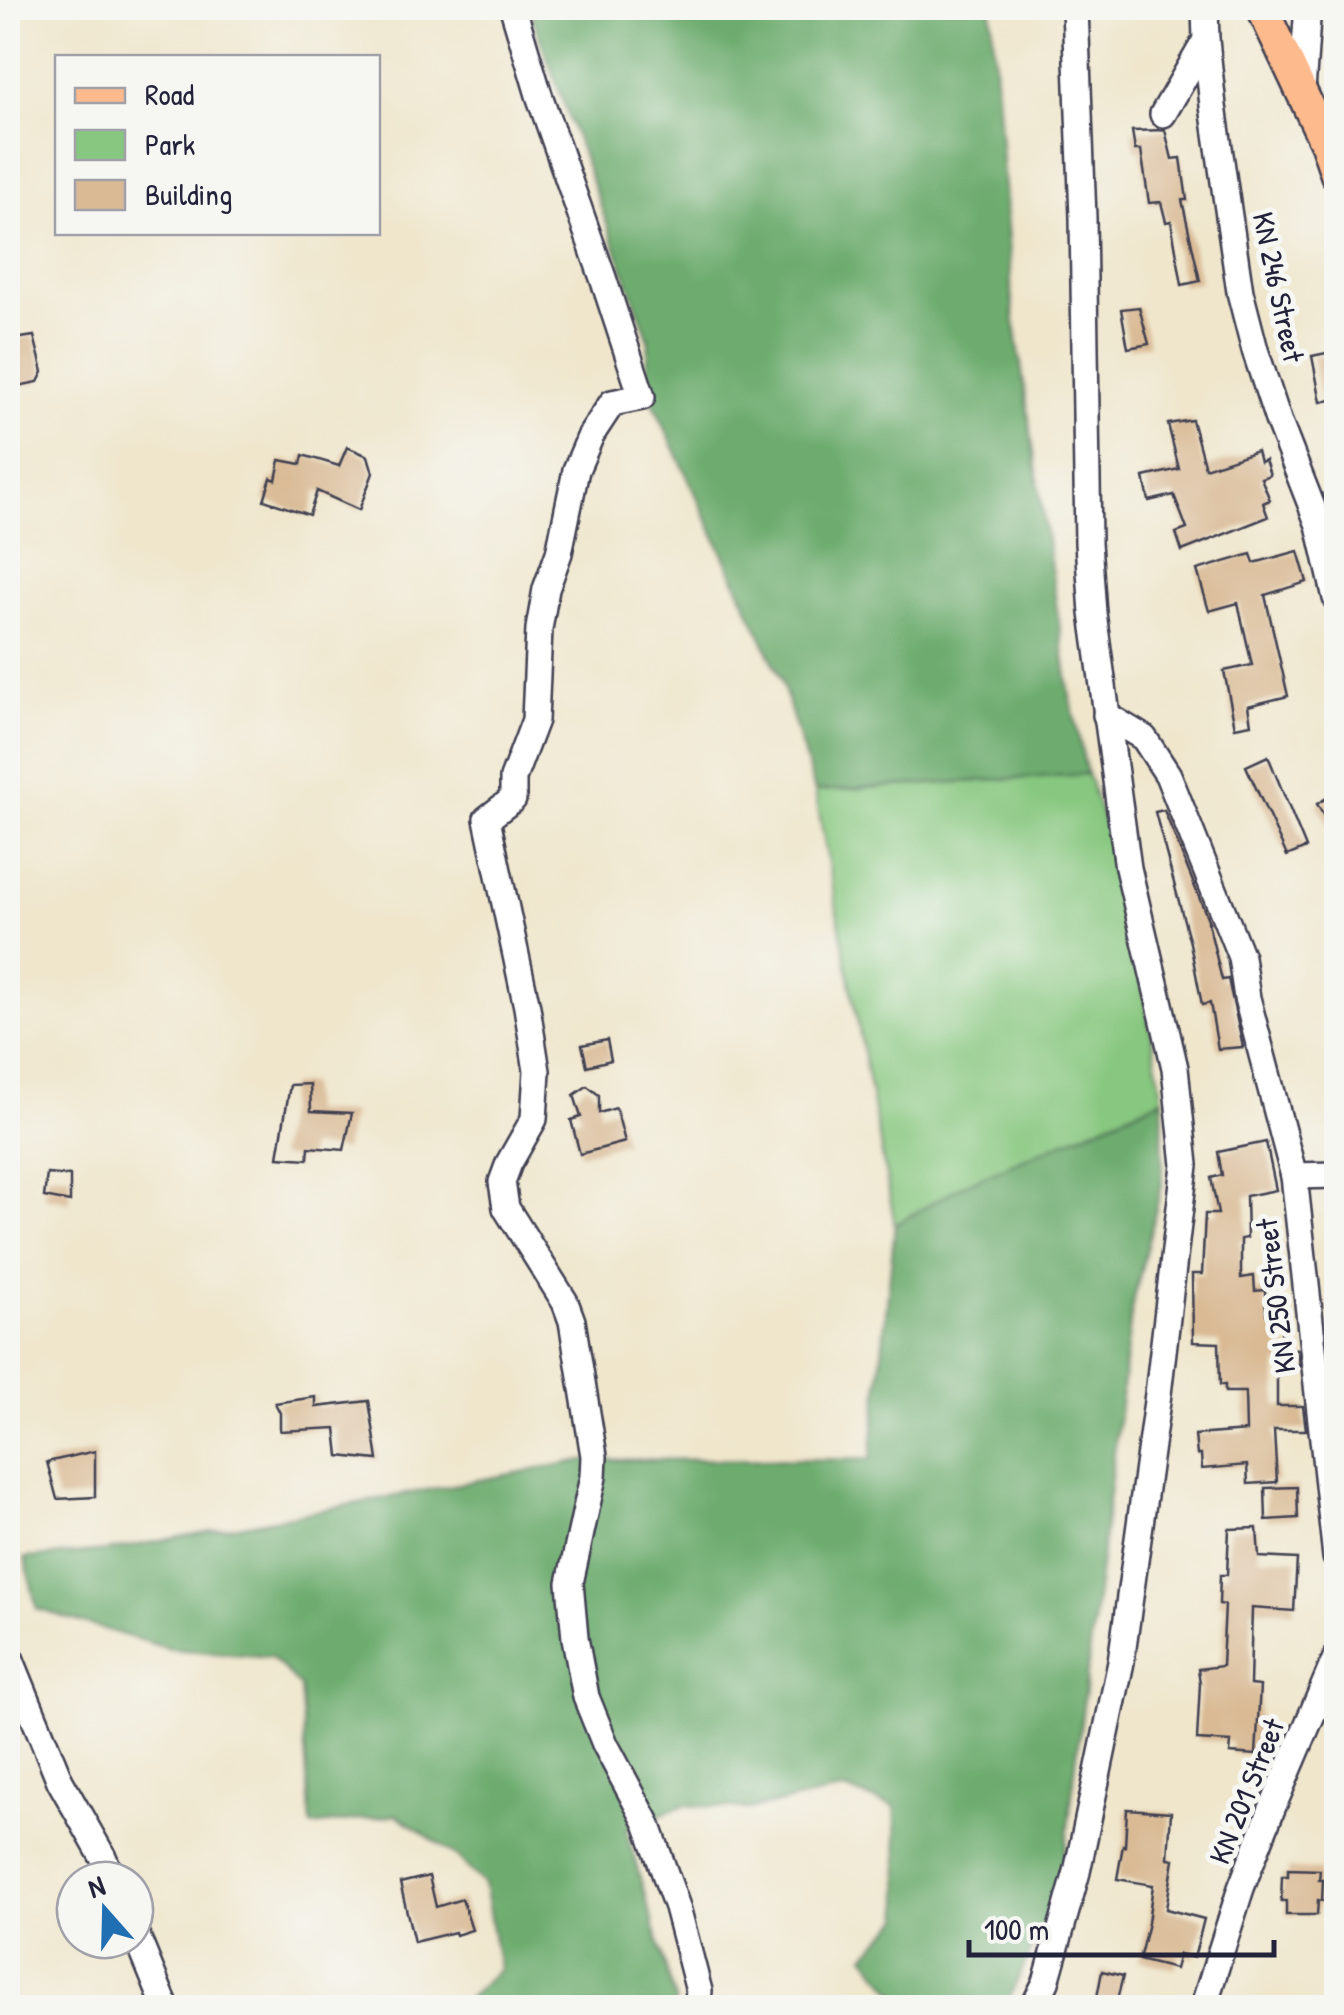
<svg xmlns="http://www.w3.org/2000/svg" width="1344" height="2015" viewBox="0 0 1344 2015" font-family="'Patrick Hand',sans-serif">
  <rect width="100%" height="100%" fill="#f6f6f2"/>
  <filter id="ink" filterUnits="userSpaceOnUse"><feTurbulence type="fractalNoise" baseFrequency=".01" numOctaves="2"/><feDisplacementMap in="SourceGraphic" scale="20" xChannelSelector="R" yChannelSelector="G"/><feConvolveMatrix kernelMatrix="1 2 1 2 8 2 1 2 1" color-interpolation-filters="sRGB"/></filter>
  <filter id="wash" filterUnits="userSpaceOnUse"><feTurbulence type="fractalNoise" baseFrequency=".0048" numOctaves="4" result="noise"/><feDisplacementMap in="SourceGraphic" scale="40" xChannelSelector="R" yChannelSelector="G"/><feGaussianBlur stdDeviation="2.25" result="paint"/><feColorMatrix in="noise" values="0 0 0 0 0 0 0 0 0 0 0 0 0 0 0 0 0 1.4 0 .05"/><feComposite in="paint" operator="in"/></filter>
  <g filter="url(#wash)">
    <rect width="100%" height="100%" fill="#efe6cc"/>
    <polygon fill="#87c77f" stroke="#54745d" stroke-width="2.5" points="1087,774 1123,878 1163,1099 961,1186 895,1225 815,791"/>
    <g fill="#6dac6e" stroke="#486754" stroke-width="2.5">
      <polygon points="529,8 991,8 1013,310 1070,697 1087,774 815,791 781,679 646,387 649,340"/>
      <polygon points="1163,1099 1162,1184 1132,1307 1061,1885 1005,2007 906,2007 865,1955 901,1918 895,1807 845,1790 750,1809 684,1805 626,1829 675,2000 675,2007 458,2007 499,1969 484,1884 456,1856 397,1815 311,1826 300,1687 271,1657 170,1649 37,1609 25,1558 107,1551 584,1460 871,1459 895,1225 961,1186"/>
    </g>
    <g id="blocks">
      <g fill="#d9ba94">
        <polygon points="1165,130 1172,159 1181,158 1187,200 1182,200 1200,281 1182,285 1171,221 1166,222 1161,202 1149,203 1141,150 1135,150 1132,131"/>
        <polygon points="1139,307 1149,344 1128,348 1121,309"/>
        <polygon points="34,336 43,372 38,382 8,388 8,340"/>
        <polygon points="1336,351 1336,399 1321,402 1312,356"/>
        <polygon points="1192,420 1205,468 1257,451 1260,462 1265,460 1270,475 1261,478 1270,500 1263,503 1268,517 1182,551 1176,533 1187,529 1174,495 1149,501 1144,477 1179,469 1168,424"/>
        <polygon points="347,447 368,456 373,473 359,510 317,491 309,515 264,500 271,478 276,480 280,460 301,464 303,455 339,466"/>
        <polygon points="1298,551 1307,582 1265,595 1288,696 1248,706 1251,724 1235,727 1224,671 1252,665 1238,603 1209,611 1197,570 1251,554 1254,563"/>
        <polygon points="1268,756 1306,848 1287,856 1246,766"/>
        <polygon points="1336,792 1336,838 1317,804"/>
        <polygon points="1164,810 1209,922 1208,922 1222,980 1228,979 1243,1047 1218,1049 1210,1003 1202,1005 1190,943 1155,812"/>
        <polygon points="607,1040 611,1060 587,1066 582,1045"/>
        <polygon points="310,1084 311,1111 352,1113 344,1150 309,1147 308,1159 278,1157 290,1085"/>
        <polygon points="587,1086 599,1095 599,1113 616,1108 625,1142 580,1154 571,1120 581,1117 574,1095"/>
        <polygon points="1266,1142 1276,1190 1246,1196 1247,1238 1241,1239 1241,1278 1254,1276 1255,1291 1265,1290 1266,1314 1282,1314 1281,1348 1297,1349 1299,1366 1277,1364 1277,1406 1303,1406 1306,1430 1274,1430 1277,1482 1248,1484 1247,1465 1202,1469 1201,1455 1197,1455 1195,1435 1246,1431 1245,1392 1225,1392 1225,1385 1220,1385 1219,1343 1193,1342 1192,1274 1202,1274 1205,1214 1218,1214 1211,1178 1222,1175 1218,1152"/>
        <polygon points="47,1174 70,1176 70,1202 44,1197"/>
        <polygon points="316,1397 316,1407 369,1401 378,1460 339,1456 336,1428 280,1431 280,1413 275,1403"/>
        <polygon points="95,1451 95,1497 57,1499 47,1462"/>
        <polygon points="1297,1487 1298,1518 1266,1520 1265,1488"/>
        <polygon points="1257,1528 1259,1557 1297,1559 1294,1611 1252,1608 1250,1685 1260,1686 1256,1755 1230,1753 1231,1742 1197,1740 1200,1683 1198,1669 1222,1666 1225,1605 1219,1604 1220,1575 1227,1575 1229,1529"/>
        <polygon points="1127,1809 1171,1812 1168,1858 1174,1859 1166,1909 1204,1919 1194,1958 1179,1954 1175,1969 1139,1960 1148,1923 1153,1885 1117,1879 1123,1845 1125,1846"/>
        <polygon points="1288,1869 1320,1870 1319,1880 1323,1880 1322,1901 1318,1900 1317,1915 1286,1915 1286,1901 1281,1901 1282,1876 1288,1876"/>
        <polygon points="429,1876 436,1907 462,1899 472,1930 456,1935 455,1932 414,1942 400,1883"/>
        <polygon points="1102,1971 1123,1976 1115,2008 1095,2008"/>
      </g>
    </g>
  </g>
  <g filter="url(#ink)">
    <use href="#blocks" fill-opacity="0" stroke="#413f51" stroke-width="2.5"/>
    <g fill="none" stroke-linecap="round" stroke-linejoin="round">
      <g stroke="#413f51" stroke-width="30">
        <g id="minor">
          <polyline points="513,8 539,95 603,278 642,397 612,403 591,435 576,470 559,553 546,589 539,629 535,720 513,778 513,799 487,819 527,1007 537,1071 534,1119 509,1163 502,1182 506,1208 565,1302 572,1321 594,1456 593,1477 570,1583 575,1638 586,1697 605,1744 647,1823 677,1907 699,1991 697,2008"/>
          <polyline points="1206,40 1213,106 1240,292 1255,350 1278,420 1319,525 1336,598"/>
          <polyline points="1302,91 1307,19 1305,8"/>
          <polyline points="1163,114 1206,40 1205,8"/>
          <polyline points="1106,715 1144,738 1168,775 1241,957 1247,998 1294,1176 1336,1557"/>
          <polyline points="1294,1176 1336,1175"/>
          <polyline points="8,1653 60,1781 103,1857 113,1880"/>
          <polyline points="135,1932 166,2008"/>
          <polyline points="1033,2008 1046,1982 1077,1872 1121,1662 1158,1394 1185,1165 1175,1068 1128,868 1093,613 1088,543 1083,218 1075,8"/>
          <polyline points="1203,2008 1241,1888 1273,1806 1336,1658"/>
        </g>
      </g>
      <g stroke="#413f51" stroke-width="35">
        <polyline id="major" points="1262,8 1326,144 1336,174"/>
      </g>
      <use href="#minor" stroke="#fff" stroke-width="25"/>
      <use href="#major" stroke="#fcba8d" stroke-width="30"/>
    </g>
  </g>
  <g text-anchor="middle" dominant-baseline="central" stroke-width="10" stroke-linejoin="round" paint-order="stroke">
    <g font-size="30" fill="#22223b" stroke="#f6f6f2">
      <text transform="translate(1279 287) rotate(78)">KN 246 Street</text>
      <text transform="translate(1275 1296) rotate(-97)">KN 250 Street</text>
      <text transform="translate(1246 1791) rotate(-68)">KN 201 Street</text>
    </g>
  </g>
  <rect width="1344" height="2015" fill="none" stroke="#f6f6f2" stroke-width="40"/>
  <rect x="55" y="55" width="325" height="180" fill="#f6f6f2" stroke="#a1a1a9" stroke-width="2.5"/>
  <rect x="75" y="88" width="50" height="15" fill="#fcba8d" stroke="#a1a1a9" stroke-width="2.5"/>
  <text x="145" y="105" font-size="30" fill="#22223b">Road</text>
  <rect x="75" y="130" width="50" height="30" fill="#87c77f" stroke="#a1a1a9" stroke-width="2.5"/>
  <text x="145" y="155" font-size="30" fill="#22223b">Park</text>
  <rect x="75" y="180" width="50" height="30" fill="#d9ba94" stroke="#a1a1a9" stroke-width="2.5"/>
  <text x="145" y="205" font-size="30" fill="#22223b">Building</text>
  <g transform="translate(105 1910) rotate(340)"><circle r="48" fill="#f6f6f2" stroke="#a1a1a9" stroke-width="2.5"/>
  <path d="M0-8L18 38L0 25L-18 38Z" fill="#1f6fb2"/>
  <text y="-15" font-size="28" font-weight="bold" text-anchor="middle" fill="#22223b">N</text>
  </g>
  <path d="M969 1940v15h305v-15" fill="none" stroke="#22223b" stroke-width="5"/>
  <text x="984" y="1940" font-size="30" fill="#22223b" stroke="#f6f6f2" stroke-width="8" paint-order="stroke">100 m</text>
</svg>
